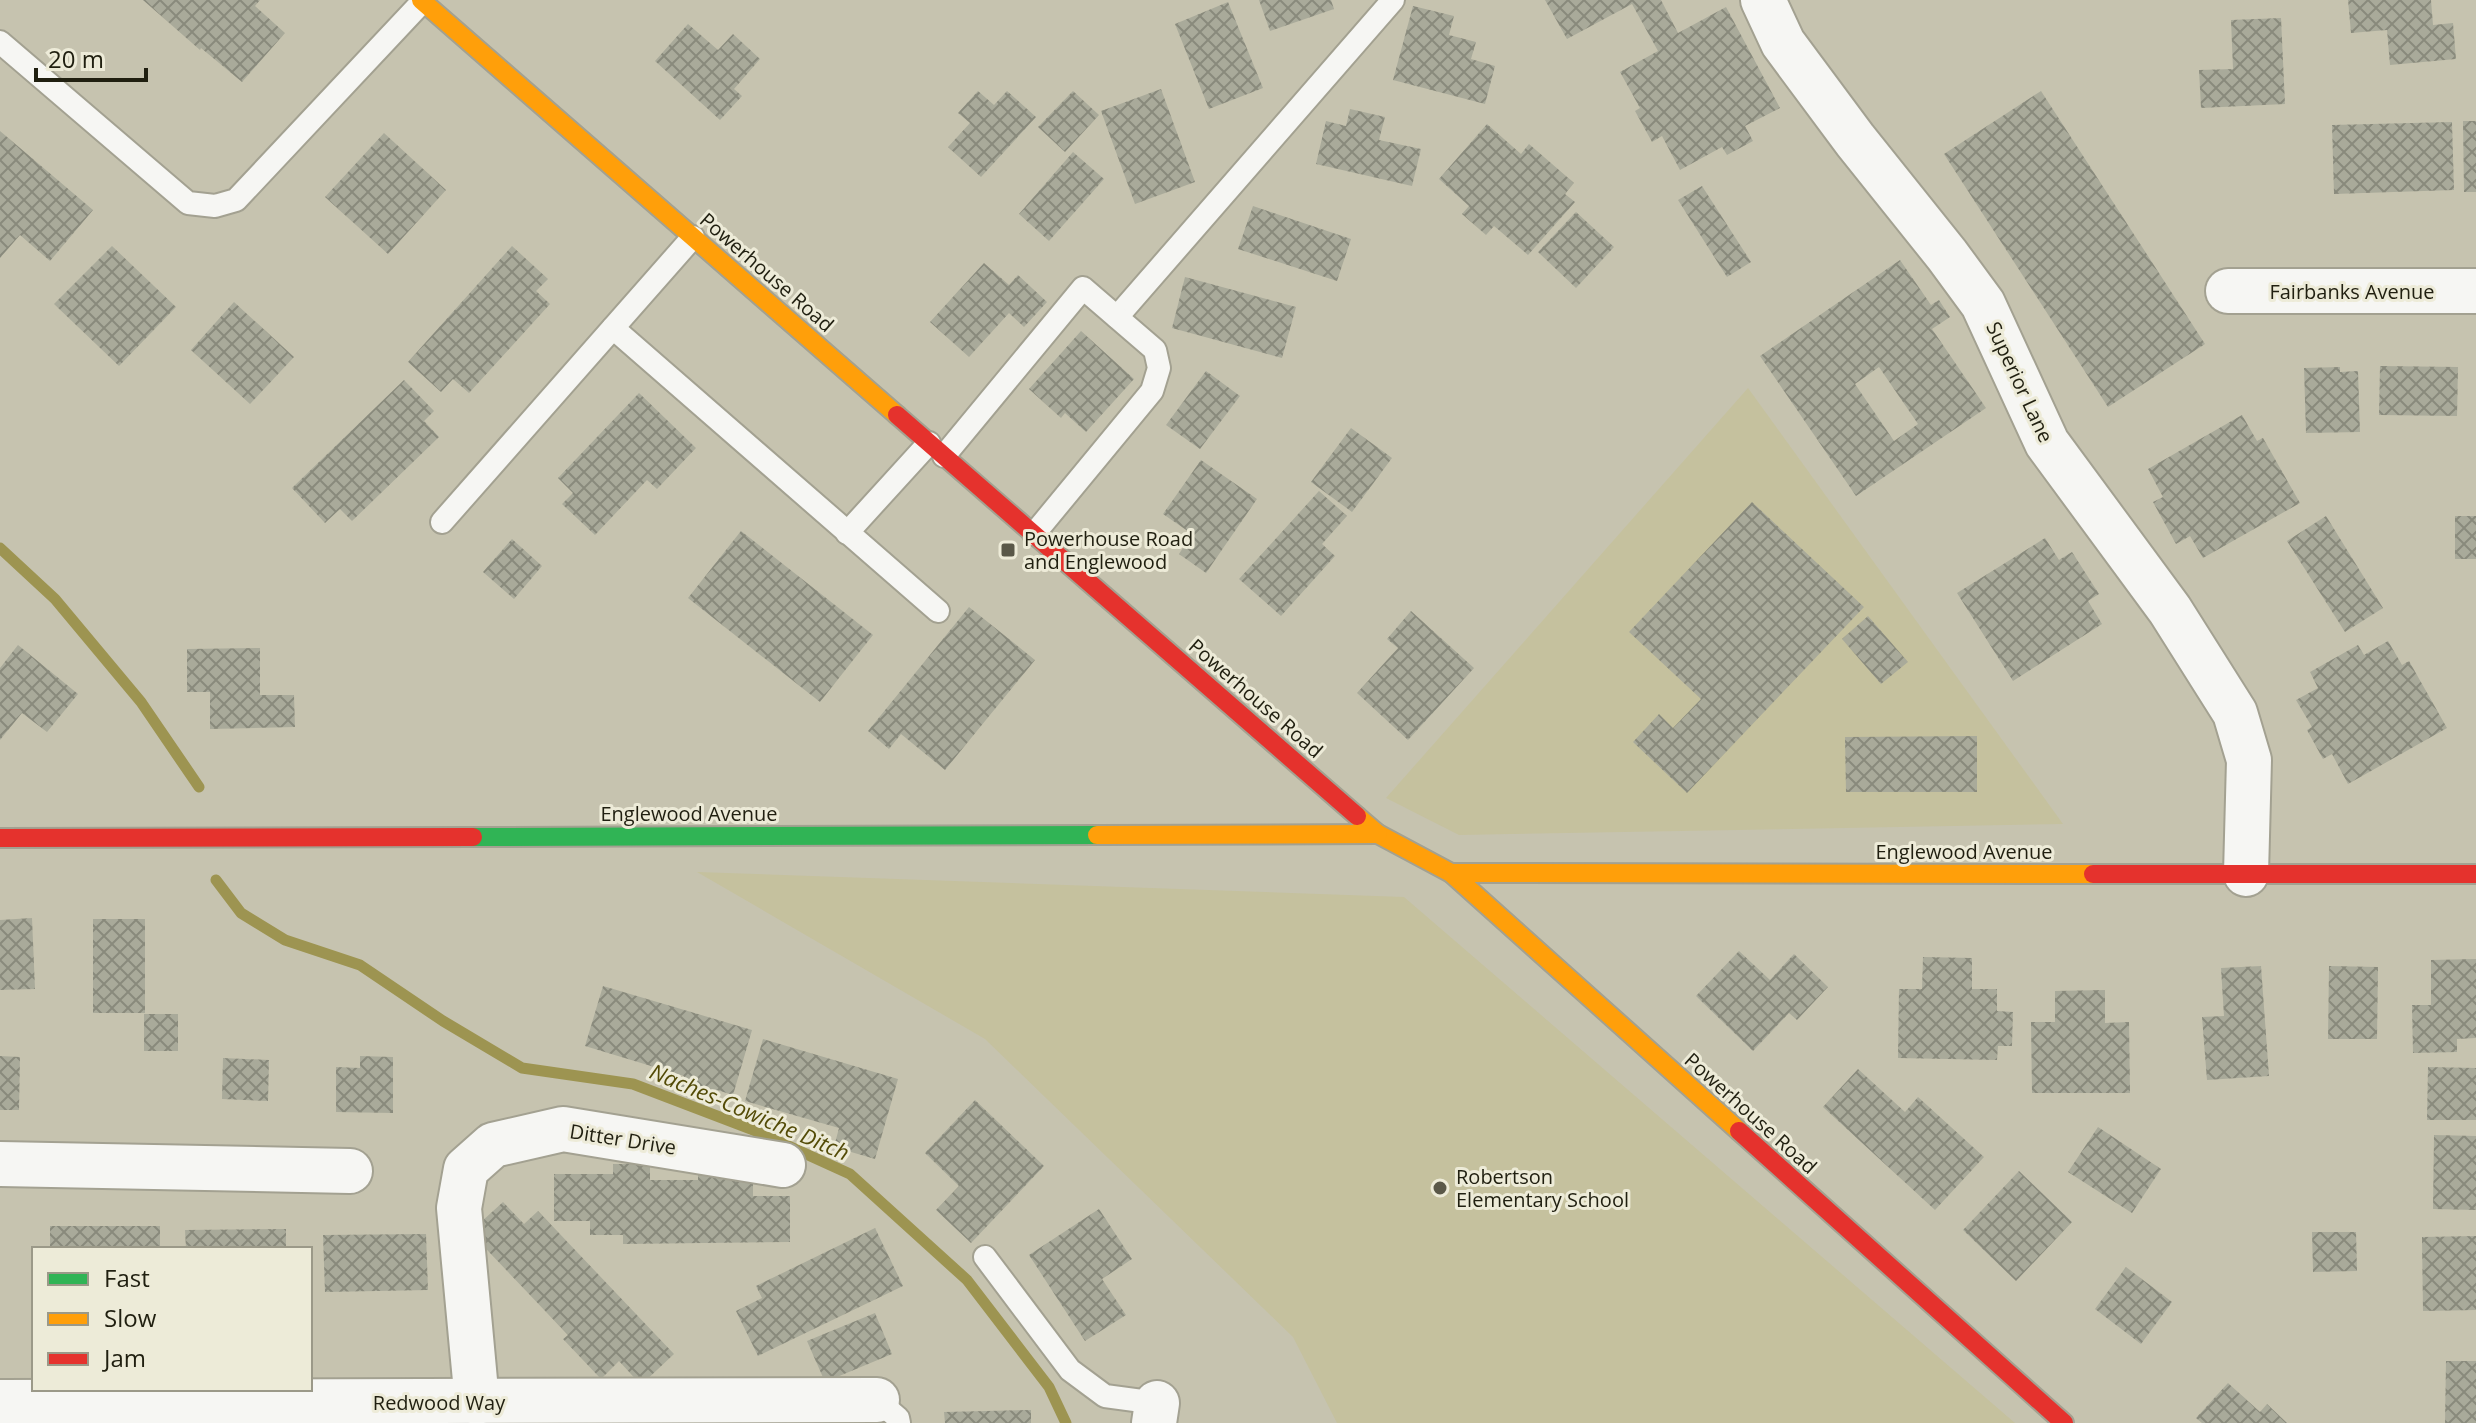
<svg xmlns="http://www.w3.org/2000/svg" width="2476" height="1423" viewBox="0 0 2476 1423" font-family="'Open Sans',sans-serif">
  <defs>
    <pattern id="building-cross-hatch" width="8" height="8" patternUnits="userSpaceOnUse" patternTransform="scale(2)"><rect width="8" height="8" fill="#a9aa9a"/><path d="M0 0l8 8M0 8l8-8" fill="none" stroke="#898a7c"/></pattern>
  </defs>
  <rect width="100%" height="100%" fill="#c6c3af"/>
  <g fill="#c5c19e">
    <polygon points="1748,388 2063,824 1459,835 1386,798"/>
    <polygon points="697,872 1404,897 2015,1423 1337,1423 1293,1337 985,1039"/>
  </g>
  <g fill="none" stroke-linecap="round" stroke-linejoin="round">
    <g stroke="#9d9451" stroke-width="11">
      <polyline points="0,548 55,599 141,702 199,787"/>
      <polyline points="216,880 241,913 285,940 360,965 443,1021 522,1068 633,1084 751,1129 850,1174 967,1280 1049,1387 1066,1423"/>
    </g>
  </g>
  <g fill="url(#building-cross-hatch)" fill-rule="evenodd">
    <polygon points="143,0 260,0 255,6 285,33 242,82 201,48 200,50"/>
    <polygon points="1259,0 1331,0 1334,9 1270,31"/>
    <polygon points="1545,0 1661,0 1678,33 1726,7 1780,108 1745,126 1753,141 1727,155 1722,147 1680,170 1662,136 1652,142 1635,111 1640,108 1620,72 1658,51 1632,4 1567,39"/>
    <polygon points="2348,0 2431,0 2433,25 2453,23 2456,59 2390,65 2387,30 2351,33"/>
    <polygon points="1228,2 1263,88 1209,109 1175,24"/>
    <polygon points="1413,6 1454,16 1449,35 1476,42 1471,59 1495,66 1485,104 1393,80"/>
    <polygon points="2281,18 2285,104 2201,108 2199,70 2233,69 2231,20"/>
    <polygon points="688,24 718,50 733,34 760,59 734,89 742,96 720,120 655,61"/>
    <polygon points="1161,89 1195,182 1135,204 1101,111"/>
    <polygon points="978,91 994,105 1007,91 1036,117 981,177 948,147 970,123 958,113"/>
    <polygon points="1073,91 1099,115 1065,152 1038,127"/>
    <polygon points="2041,91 2205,344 2108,407 1944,154"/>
    <polygon points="1350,109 1385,117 1379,140 1421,149 1412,186 1316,164 1326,121 1346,126"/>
    <polygon points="2463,121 2476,121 2476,192 2464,192"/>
    <polygon points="2452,122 2454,190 2334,194 2332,125"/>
    <polygon points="1487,124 1521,154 1529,144 1574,183 1565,194 1575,202 1528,255 1494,226 1486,235 1462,214 1469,206 1439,179"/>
    <polygon points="0,131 93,210 50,261 20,235 0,258"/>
    <polygon points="384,133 446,190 388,254 325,197"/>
    <polygon points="1073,152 1104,179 1049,241 1019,214"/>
    <polygon points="1702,186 1751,262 1727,277 1678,200"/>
    <polygon points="1253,206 1351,239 1337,281 1238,249"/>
    <polygon points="1576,212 1614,247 1576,288 1538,252"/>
    <polygon points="112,246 176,307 119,366 54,304"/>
    <polygon points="512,246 548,279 536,291 550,304 469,393 453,379 441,392 408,362"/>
    <path d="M1900,260L1931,305L1939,300L1950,317L1932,329L1986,408L1856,496L1760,356ZM1879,367L1918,424L1894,441L1855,384Z"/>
    <polygon points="984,263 1009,285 1018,275 1047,302 1024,327 1009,313 969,357 930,322"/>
    <polygon points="1185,277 1296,307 1282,358 1172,328"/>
    <polygon points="234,302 294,357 250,404 191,350"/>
    <polygon points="1081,331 1134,379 1086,432 1065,413 1061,418 1029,389"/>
    <polygon points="2380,366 2458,367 2457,416 2379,415"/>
    <polygon points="2340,367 2340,372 2358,371 2360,432 2306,433 2304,368"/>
    <polygon points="1206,371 1240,396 1200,449 1166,425"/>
    <polygon points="404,380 434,411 424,421 439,437 352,521 340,509 325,523 292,488"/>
    <polygon points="639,393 696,448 657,489 647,480 595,535 562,504 573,493 558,478"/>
    <polygon points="2242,415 2257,441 2263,438 2300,503 2203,558 2190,536 2176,544 2153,502 2163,497 2148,469"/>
    <polygon points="1351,428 1392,458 1352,512 1311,482"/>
    <polygon points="1201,460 1257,499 1206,573 1179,554 1192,534 1163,514"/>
    <polygon points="1319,491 1347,516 1322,544 1335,556 1281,616 1239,579"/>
    <polygon points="1752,502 1864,607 1687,793 1633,742 1659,714 1673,728 1701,699 1629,632"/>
    <polygon points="2326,516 2383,608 2345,632 2287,541"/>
    <rect x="2455" y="516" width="21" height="43"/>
    <polygon points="741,531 873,635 820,702 688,598"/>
    <polygon points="2045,538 2059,560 2072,552 2099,594 2088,601 2102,624 2013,681 1957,593"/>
    <polygon points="512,539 542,566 514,599 483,572"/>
    <polygon points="969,607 1035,660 945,770 901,734 889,749 868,731"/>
    <polygon points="1411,611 1474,668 1408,740 1357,693 1398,648 1387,639"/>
    <polygon points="1868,616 1908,662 1881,684 1842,639"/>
    <polygon points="2388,641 2402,665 2409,661 2447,728 2348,784 2332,754 2323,759 2307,730 2312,727 2296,700 2318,688 2310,672 2358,645 2364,655"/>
    <polygon points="18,645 78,694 47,732 22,713 0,740 0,668"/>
    <polygon points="260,648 260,695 294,695 295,727 210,729 210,692 187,692 187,649"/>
    <polygon points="1977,736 1977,792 1846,792 1845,737"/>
    <polygon points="32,918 35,989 0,990 0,920"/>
    <rect x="93" y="919" width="52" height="94"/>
    <polygon points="1739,951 1770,980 1794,954 1828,987 1797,1020 1789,1013 1753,1051 1696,996"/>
    <polygon points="1923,957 1972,958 1972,989 1997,989 1997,1011 2013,1012 2012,1046 1998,1046 1997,1060 1898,1058 1899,989 1922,989"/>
    <polygon points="2476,959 2476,1038 2457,1039 2457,1052 2413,1053 2412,1005 2431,1005 2431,960"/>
    <polygon points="2261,966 2269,1076 2207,1080 2202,1017 2224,1016 2221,968"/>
    <polygon points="2329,966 2378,967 2377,1039 2328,1039"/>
    <polygon points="603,986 752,1030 733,1095 717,1090 714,1103 679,1093 684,1076 585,1046"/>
    <polygon points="2105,990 2105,1023 2129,1022 2130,1093 2032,1093 2031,1022 2055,1022 2055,991"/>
    <rect x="144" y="1014" width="34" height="37"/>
    <polygon points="763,1039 898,1079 875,1159 834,1147 839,1128 745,1101"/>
    <polygon points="0,1056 20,1057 19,1110 0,1110"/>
    <polygon points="360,1056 393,1057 393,1113 336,1112 336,1067 360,1068"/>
    <polygon points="223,1058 269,1060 268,1101 222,1099"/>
    <polygon points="2428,1067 2476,1068 2476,1120 2427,1120"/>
    <polygon points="1858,1069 1905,1112 1918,1097 1984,1157 1935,1210 1823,1107"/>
    <polygon points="975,1100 1044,1166 971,1243 936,1210 959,1186 925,1153"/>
    <polygon points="2098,1127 2161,1169 2132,1213 2068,1172"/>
    <polygon points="2434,1135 2476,1136 2476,1210 2433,1209"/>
    <polygon points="698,1163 753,1179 753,1196 790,1196 790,1242 623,1244 623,1235 590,1235 590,1221 554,1221 554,1174 613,1174 613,1164 650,1164 650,1180 698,1180"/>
    <polygon points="2019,1171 2072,1222 2016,1281 1963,1230"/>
    <polygon points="503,1202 524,1224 538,1211 674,1354 641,1385 619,1361 601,1379 563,1339 568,1335 470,1232"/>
    <polygon points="1099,1209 1132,1259 1102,1279 1126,1315 1085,1341 1029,1255"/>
    <rect x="50" y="1226" width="110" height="23"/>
    <polygon points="875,1228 903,1286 758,1356 736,1311 762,1298 756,1286"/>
    <polygon points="286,1229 286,1249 186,1249 185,1230"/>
    <polygon points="2312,1232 2356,1232 2357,1271 2313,1272"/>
    <polygon points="426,1234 428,1290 325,1292 323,1235"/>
    <polygon points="2476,1236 2476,1310 2423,1311 2422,1237"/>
    <polygon points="2126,1267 2172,1302 2141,1344 2095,1309"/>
    <polygon points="875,1313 892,1354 825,1382 807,1341"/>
    <polygon points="2446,1361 2476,1361 2476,1423 2445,1423"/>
    <polygon points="2228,1383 2260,1412 2267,1404 2287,1423 2202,1423 2196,1418"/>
    <polygon points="1031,1410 1031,1423 945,1423 944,1412"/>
  </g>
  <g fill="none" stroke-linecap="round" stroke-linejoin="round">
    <g stroke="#a3a191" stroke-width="26">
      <g id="lane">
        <polyline points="0,42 188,203 215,206 236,200 423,1"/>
        <polyline points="1117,317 1393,0"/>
        <polyline points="613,328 938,611"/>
        <polyline points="944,456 1083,288 1155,350 1159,368 1152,391 1034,534"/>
        <polyline points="442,522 693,237"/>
        <polyline points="847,533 929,443"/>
        <polyline points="985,1257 1070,1370 1105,1396 1157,1403"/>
        <polyline points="877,1400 898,1418 899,1423"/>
      </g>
    </g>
    <g stroke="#a3a191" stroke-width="48">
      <g id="street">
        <polyline points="1763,0 1783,43 1855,140 1947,255 1983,304 2047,443 2170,610 2235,713 2249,760 2246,874"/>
        <polyline points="2228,291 2476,291"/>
        <polyline points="0,1164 350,1171"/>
        <polyline points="0,1402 877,1400"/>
        <polyline points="477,1402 459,1208 466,1169 493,1145 563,1129 783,1165"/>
        <polyline points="1154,1423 1157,1403"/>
      </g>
    </g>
    <g stroke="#a3a191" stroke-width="22">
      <polyline id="fast" points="473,837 1097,835"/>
    </g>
    <g stroke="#a3a191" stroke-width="22">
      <g id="slow">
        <polyline points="421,0 897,415"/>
        <polyline points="1357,816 1378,834 1451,873 1739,1131"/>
        <polyline points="1097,835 1378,834"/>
        <polyline points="1451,873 2093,874"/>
      </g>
    </g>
    <g stroke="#a3a191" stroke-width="22">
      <g id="jam">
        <polyline points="897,415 1357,816"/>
        <polyline points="0,838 473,837"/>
        <polyline points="2093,874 2476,874"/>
        <polyline points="1739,1131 2064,1423"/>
      </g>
    </g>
    <use href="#lane" stroke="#f6f6f3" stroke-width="22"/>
    <use href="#street" stroke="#f6f6f3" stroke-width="44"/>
    <use href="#fast" stroke="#30b455" stroke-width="18"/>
    <use href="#slow" stroke="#ff9f0a" stroke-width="18"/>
    <use href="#jam" stroke="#e5322d" stroke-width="18"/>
  </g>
  <g fill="#5a5848" stroke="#edebd8" stroke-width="3">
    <rect x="1000" y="542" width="16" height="16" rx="4"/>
    <circle cx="1440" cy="1188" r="8"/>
  </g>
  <g text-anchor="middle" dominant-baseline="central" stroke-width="6" stroke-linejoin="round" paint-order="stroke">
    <g font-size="20" fill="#201f10" stroke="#edebd8">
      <text transform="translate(767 272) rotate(41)">Powerhouse Road</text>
      <text x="2352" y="291">Fairbanks Avenue</text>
      <text transform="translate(2020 382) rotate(65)">Superior Lane</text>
      <text transform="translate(1256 698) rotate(41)">Powerhouse Road</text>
      <text x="689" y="813">Englewood Avenue</text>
      <text x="1964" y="851">Englewood Avenue</text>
      <text transform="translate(1751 1113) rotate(42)">Powerhouse Road</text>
      <text transform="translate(623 1139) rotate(9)">Ditter Drive</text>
      <text x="439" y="1402">Redwood Way</text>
    </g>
    <g font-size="20" fill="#201f10" stroke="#edebd8" text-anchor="start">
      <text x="1024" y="538">Powerhouse Road<tspan x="1024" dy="23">and Englewood</tspan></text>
      <text x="1456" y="1176">Robertson<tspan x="1456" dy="23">Elementary School</tspan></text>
    </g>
    <g font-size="22" font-style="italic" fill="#534b07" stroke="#edebd8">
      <text transform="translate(750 1111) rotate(23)">Naches-Cowiche Ditch</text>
    </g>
  </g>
  <rect x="32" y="1247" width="280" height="144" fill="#edebd8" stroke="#9b9988" stroke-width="2"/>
  <rect x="48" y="1273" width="40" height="12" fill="#30b455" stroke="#9b9988" stroke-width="2"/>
  <text x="104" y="1287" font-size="24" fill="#201f10">Fast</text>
  <rect x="48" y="1313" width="40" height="12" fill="#ff9f0a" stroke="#9b9988" stroke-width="2"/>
  <text x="104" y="1327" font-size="24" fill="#201f10">Slow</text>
  <rect x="48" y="1353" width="40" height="12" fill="#e5322d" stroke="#9b9988" stroke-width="2"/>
  <text x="104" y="1367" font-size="24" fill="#201f10">Jam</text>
  <path d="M36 68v12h110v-12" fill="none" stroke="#201f10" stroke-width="4"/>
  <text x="48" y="68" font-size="24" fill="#201f10" stroke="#edebd8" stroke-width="6" paint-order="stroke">20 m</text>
</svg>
